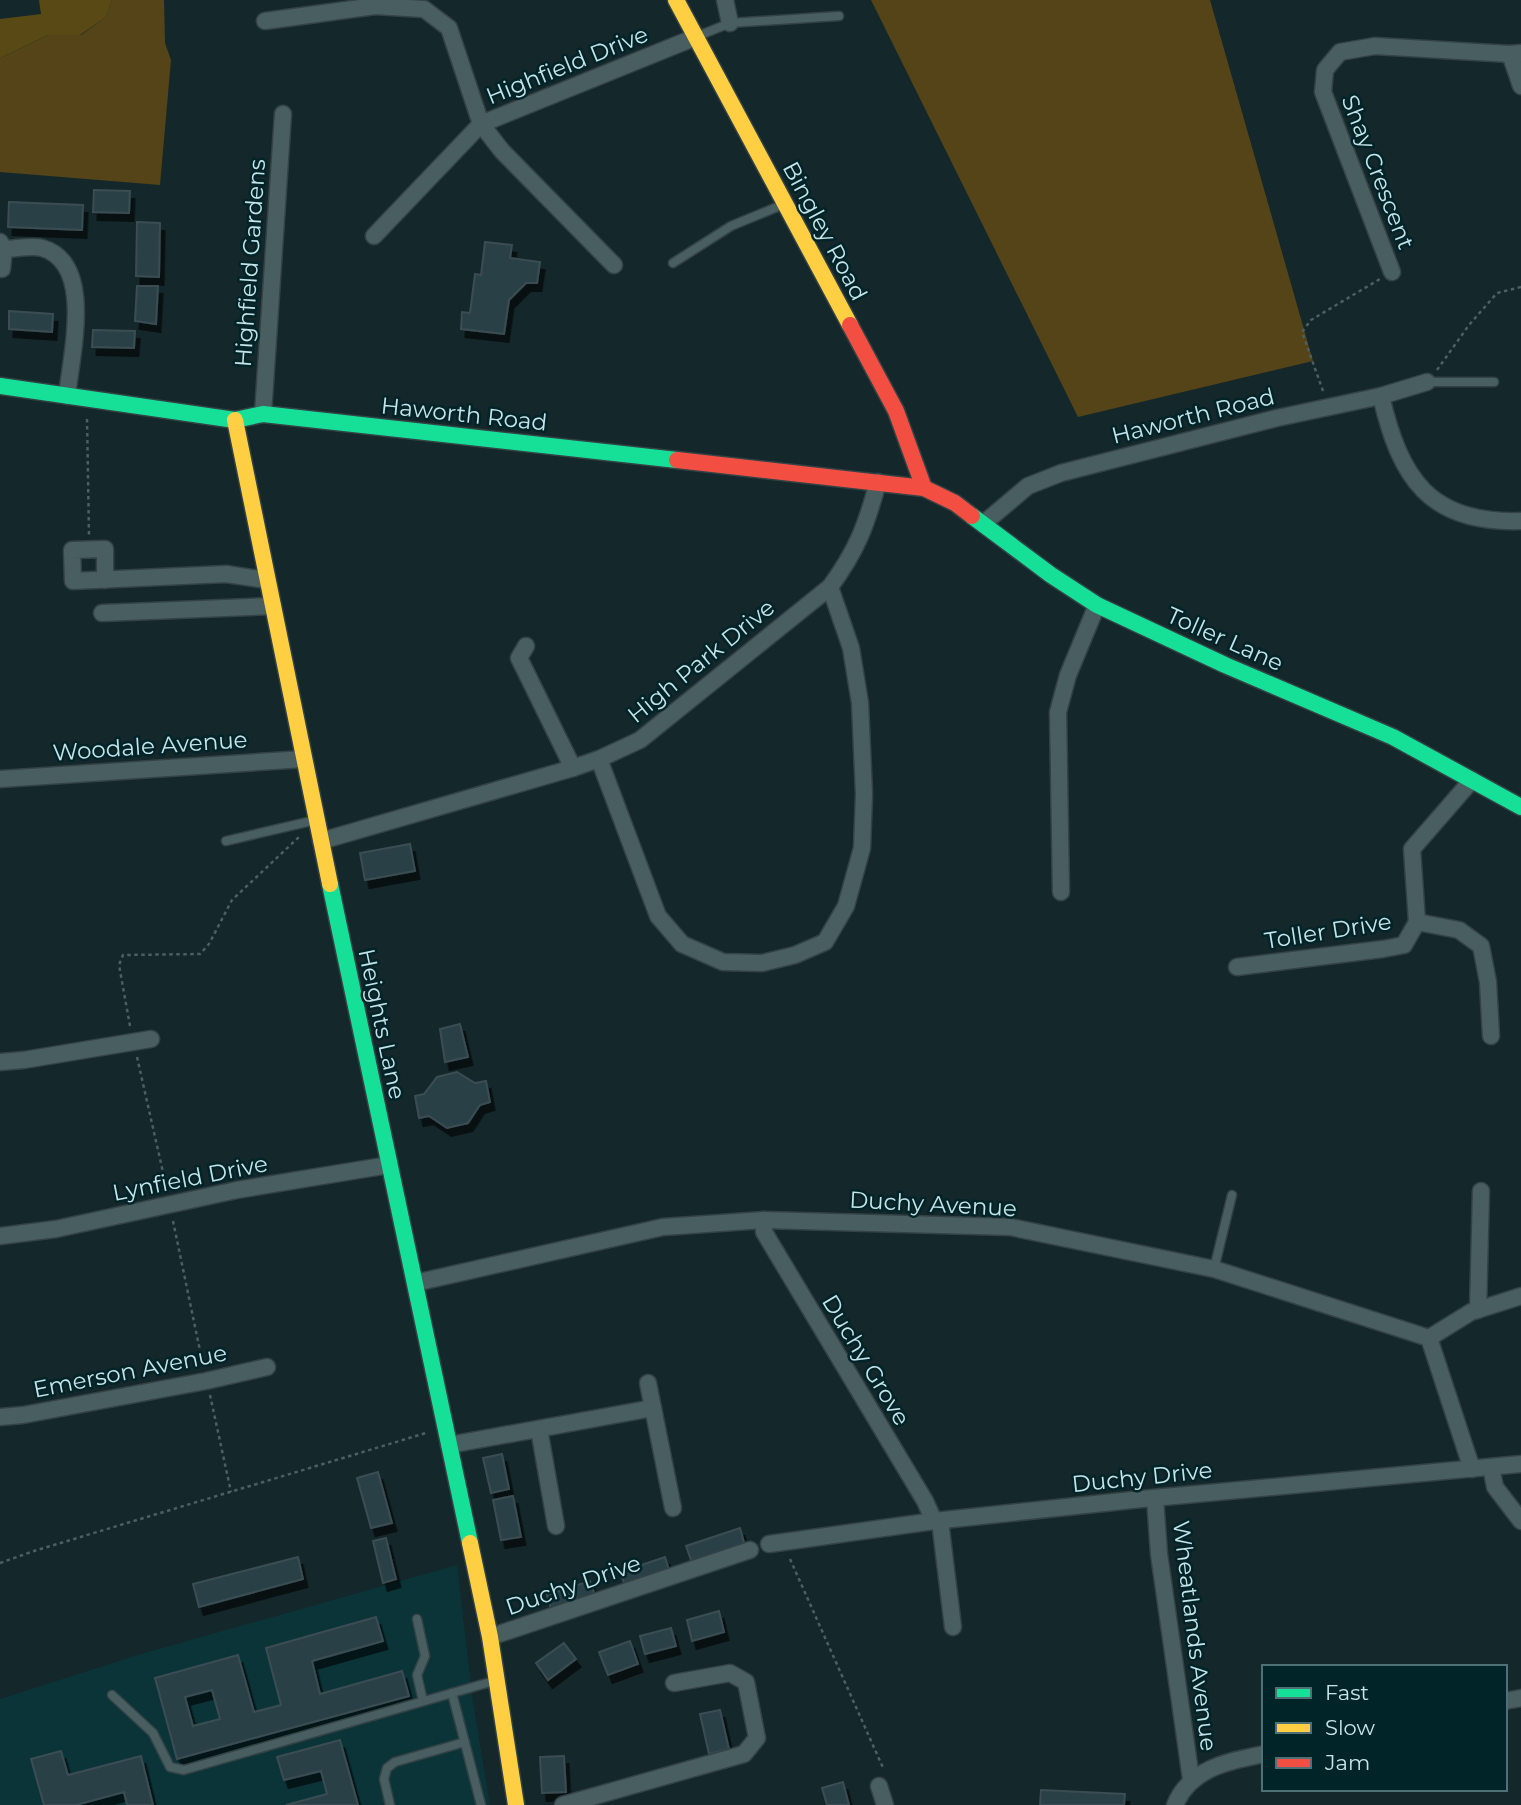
<svg xmlns="http://www.w3.org/2000/svg" width="1521" height="1805" viewBox="0 0 1521 1805" font-family="Montserrat,sans-serif">
  <defs>
    <filter id="shadow"><feDropShadow dx="4.5" dy="8" stdDeviation="0" flood-color="#0009"/></filter>
  </defs>
  <rect width="100%" height="100%" fill="#14272a"/>
  <polygon fill="#0b3439" points="457,1565 473,1702 490,1805 0,1805 0,1699 141,1654"/>
  <g fill="#544417">
    <polygon points="112,0 164,0 165,43 171,60 160,185 0,172 0,58 48,35 81,35 106,17"/>
    <polygon points="871,0 1210,0 1313,361 1078,417"/>
  </g>
  <polygon fill="#594914" points="39,0 112,0 106,17 80,35 48,35 0,58 0,19 41,14"/>
  <g fill="#2c4147" stroke="#3a4d53" stroke-width="2" fill-rule="evenodd" filter="url(#shadow)">
    <polygon points="94,190 130,191 129,213 93,212"/>
    <polygon points="9,202 83,205 82,230 8,227"/>
    <polygon points="137,222 160,223 159,277 136,276"/>
    <polygon points="485,242 512,245 510,258 540,262 537,283 526,283 509,300 504,334 461,329 462,312 470,313 475,274 481,275"/>
    <polygon points="137,286 158,286 156,324 135,321"/>
    <polygon points="9,311 53,314 52,332 9,329"/>
    <polygon points="93,330 135,331 134,348 92,347"/>
    <polygon points="410,844 415,871 365,880 360,853"/>
    <polygon points="460,1024 468,1057 445,1062 440,1029"/>
    <polygon points="457,1072 475,1083 486,1081 490,1102 480,1105 468,1123 447,1128 429,1116 419,1118 415,1096 424,1094 437,1077"/>
    <polygon points="502,1454 509,1489 491,1493 483,1458"/>
    <polygon points="378,1472 392,1523 371,1528 357,1478"/>
    <polygon points="513,1496 521,1537 501,1540 493,1500"/>
    <polygon points="740,1528 745,1546 692,1563 686,1546"/>
    <polygon points="386,1538 396,1579 383,1583 373,1541"/>
    <polygon points="298,1557 303,1579 199,1607 193,1584"/>
    <polygon points="665,1557 670,1573 626,1588 620,1572"/>
    <polygon points="590,1581 596,1598 552,1612 547,1595"/>
    <polygon points="719,1611 724,1632 692,1641 687,1620"/>
    <path d="M376,1617L383,1641L312,1661L320,1694L402,1671L409,1696L177,1759L155,1678L238,1655L254,1712L281,1705L266,1648ZM212,1690L220,1719L193,1726L185,1697Z"/>
    <polygon points="671,1628 676,1646 645,1654 640,1636"/>
    <polygon points="630,1641 638,1664 608,1675 599,1652"/>
    <polygon points="564,1643 576,1659 548,1680 536,1663"/>
    <polygon points="720,1710 729,1749 709,1754 700,1714"/>
    <polygon points="340,1740 358,1805 286,1805 327,1794 321,1771 284,1780 277,1757"/>
    <polygon points="61,1751 68,1775 141,1756 153,1805 127,1805 124,1792 76,1805 44,1805 31,1759"/>
    <polygon points="564,1756 566,1792 542,1793 540,1757"/>
    <polygon points="843,1782 849,1805 827,1805 822,1788"/>
    <polygon points="1041,1790 1125,1794 1124,1805 1040,1805"/>
  </g>
  <g fill="none" stroke-linecap="round" stroke-linejoin="round">
    <g stroke="#334245" stroke-width="11">
      <g id="lane">
        <polyline points="698,36 730,23 839,16"/>
        <polyline points="673,263 731,226 782,205"/>
        <polyline points="1427,382 1494,382"/>
        <polyline points="226,841 316,820"/>
        <polyline points="1214,1269 1232,1195"/>
        <polyline points="417,1619 425,1656 417,1675 423,1701"/>
        <polyline points="452,1693 481,1805"/>
        <polyline points="112,1695 153,1733 170,1767 184,1770 494,1681"/>
        <polyline points="390,1805 384,1779 387,1768 395,1762 465,1742"/>
      </g>
    </g>
    <g stroke="#334245" stroke-width="19">
      <g id="street">
        <polyline points="725,0 730,23"/>
        <polyline points="265,21 375,6 424,9 449,28 481,124 502,151 614,265"/>
        <polyline points="1510,54 1521,86"/>
        <polyline points="374,236 481,124 696,37"/>
        <path d="M0,242L4,249C15,249 32,245 42,248C95,263 71,355 67,396"/>
        <polyline points="2,269 4,249"/>
        <polyline points="1392,272 1323,92 1325,70 1340,52 1375,46 1510,54 1521,53"/>
        <path d="M1381,396C1400,478 1429,524 1521,521"/>
        <polyline points="263,414 283,114"/>
        <polyline points="983,524 1028,486 1061,473 1277,418 1381,396 1427,382"/>
        <polyline points="105,580 105,549 72,550 73,581 226,574 266,580"/>
        <polyline points="102,613 273,606"/>
        <polyline points="526,646 519,658 573,768"/>
        <polyline points="599,759 658,916 682,944 723,962 762,963 795,955 825,942 846,906 862,848 864,794 860,703 851,648 830,587"/>
        <polyline points="0,779 304,759"/>
        <path d="M321,841L573,768L599,759L640,740L830,587C857,550 866,526 878,482"/>
        <polyline points="1061,892 1058,712 1068,675 1097,605"/>
        <polyline points="1417,922 1459,930 1481,946 1488,982 1491,1036"/>
        <polyline points="1237,967 1383,949 1404,945 1417,922 1412,849 1472,780"/>
        <polyline points="0,1062 24,1060 151,1039"/>
        <polyline points="764,1220 764,1232 925,1501 934,1521"/>
        <polyline points="0,1236 56,1229 237,1190 389,1165"/>
        <polyline points="415,1283 663,1227 764,1220 1010,1227 1214,1269 1429,1338 1472,1469"/>
        <polyline points="1478,1310 1481,1191"/>
        <polyline points="1429,1338 1471,1312 1521,1296"/>
        <polyline points="648,1383 673,1508"/>
        <polyline points="0,1417 23,1415 206,1381 267,1367"/>
        <polyline points="539,1429 556,1526"/>
        <polyline points="449,1445 653,1408"/>
        <polyline points="1491,1467 1495,1487 1521,1521"/>
        <polyline points="1155,1498 1159,1554 1191,1779"/>
        <polyline points="940,1521 953,1627"/>
        <polyline points="769,1544 934,1521 1142,1499 1521,1464"/>
        <polyline points="490,1637 750,1550"/>
        <polyline points="1505,1701 1521,1698"/>
        <polyline points="879,1786 885,1805"/>
        <polyline points="563,1805 744,1754 757,1738 746,1682 730,1673 674,1683"/>
        <path d="M1175,1805C1190,1768 1229,1761 1264,1754"/>
      </g>
    </g>
    <g stroke="#334245" stroke-width="19">
      <g id="fast">
        <polyline points="0,386 235,420 263,414 677,460"/>
        <polyline points="972,516 1051,575 1097,605 1225,665 1393,737 1521,807"/>
        <polyline points="330,884 470,1543"/>
      </g>
    </g>
    <g stroke="#334245" stroke-width="19">
      <g id="slow">
        <polyline points="676,0 850,325"/>
        <polyline points="235,420 330,884"/>
        <polyline points="470,1543 490,1637 516,1805"/>
      </g>
    </g>
    <g stroke="#334245" stroke-width="19">
      <g id="jam">
        <polyline points="850,325 896,411 924,488"/>
        <polyline points="677,460 924,488 955,503 972,516"/>
      </g>
    </g>
    <g stroke="#4d5f62" stroke-width="2.5" stroke-dasharray="3.5 3.5" stroke-linecap="butt">
      <polyline points="1437,370 1469,325 1497,293 1521,287"/>
      <polyline points="1323,391 1302,332 1311,320 1380,279"/>
      <polyline points="87,419 89,535"/>
      <polyline points="130,1026 119,965 123,955 200,954 209,944 232,900 299,837"/>
      <polyline points="137,1057 167,1190"/>
      <polyline points="173,1221 203,1365"/>
      <polyline points="210,1395 231,1492"/>
      <polyline points="790,1559 884,1770"/>
      <polyline points="0,1563 34,1551 426,1433"/>
    </g>
    <use href="#lane" stroke="#495e61" stroke-width="8"/>
    <use href="#street" stroke="#495e61" stroke-width="16"/>
    <use href="#fast" stroke="#16e098" stroke-width="16"/>
    <use href="#slow" stroke="#ffcf43" stroke-width="16"/>
    <use href="#jam" stroke="#f24e42" stroke-width="16"/>
  </g>
  <g text-anchor="middle" dominant-baseline="central" stroke-width="5" stroke-linejoin="round" paint-order="stroke">
    <g font-size="23" fill="#c5e4e9" stroke="#012429">
      <text transform="translate(567 65) rotate(-22)">Highfield Drive</text>
      <text transform="translate(1378 172) rotate(69)">Shay Crescent</text>
      <text transform="translate(825 231) rotate(62)">Bingley Road</text>
      <text transform="translate(250 263) rotate(-86)">Highfield Gardens</text>
      <text transform="translate(464 414) rotate(6)">Haworth Road</text>
      <text transform="translate(1193 416) rotate(-14)">Haworth Road</text>
      <text transform="translate(1225 639) rotate(24)">Toller Lane</text>
      <text transform="translate(701 661) rotate(-39)">High Park Drive</text>
      <text transform="translate(150 746) rotate(-4)">Woodale Avenue</text>
      <text transform="translate(1328 931) rotate(-9)">Toller Drive</text>
      <text transform="translate(382 1024) rotate(78)">Heights Lane</text>
      <text transform="translate(190 1178) rotate(-11)">Lynfield Drive</text>
      <text transform="translate(933 1204) rotate(3)">Duchy Avenue</text>
      <text transform="translate(866 1360) rotate(59)">Duchy Grove</text>
      <text transform="translate(130 1371) rotate(-11)">Emerson Avenue</text>
      <text transform="translate(1142 1477) rotate(-6)">Duchy Drive</text>
      <text transform="translate(573 1585) rotate(-19)">Duchy Drive</text>
      <text transform="translate(1195 1636) rotate(83)">Wheatlands Avenue</text>
    </g>
  </g>
  <rect x="1262" y="1665" width="245" height="126" fill="#012429" stroke="#4f7176" stroke-width="2"/>
  <rect x="1276" y="1688" width="35" height="10" fill="#16e098" stroke="#4f7176" stroke-width="2"/>
  <text x="1325" y="1700" font-size="21" fill="#c5e4e9">Fast</text>
  <rect x="1276" y="1723" width="35" height="10" fill="#ffcf43" stroke="#4f7176" stroke-width="2"/>
  <text x="1325" y="1735" font-size="21" fill="#c5e4e9">Slow</text>
  <rect x="1276" y="1758" width="35" height="10" fill="#f24e42" stroke="#4f7176" stroke-width="2"/>
  <text x="1325" y="1770" font-size="21" fill="#c5e4e9">Jam</text>
</svg>
